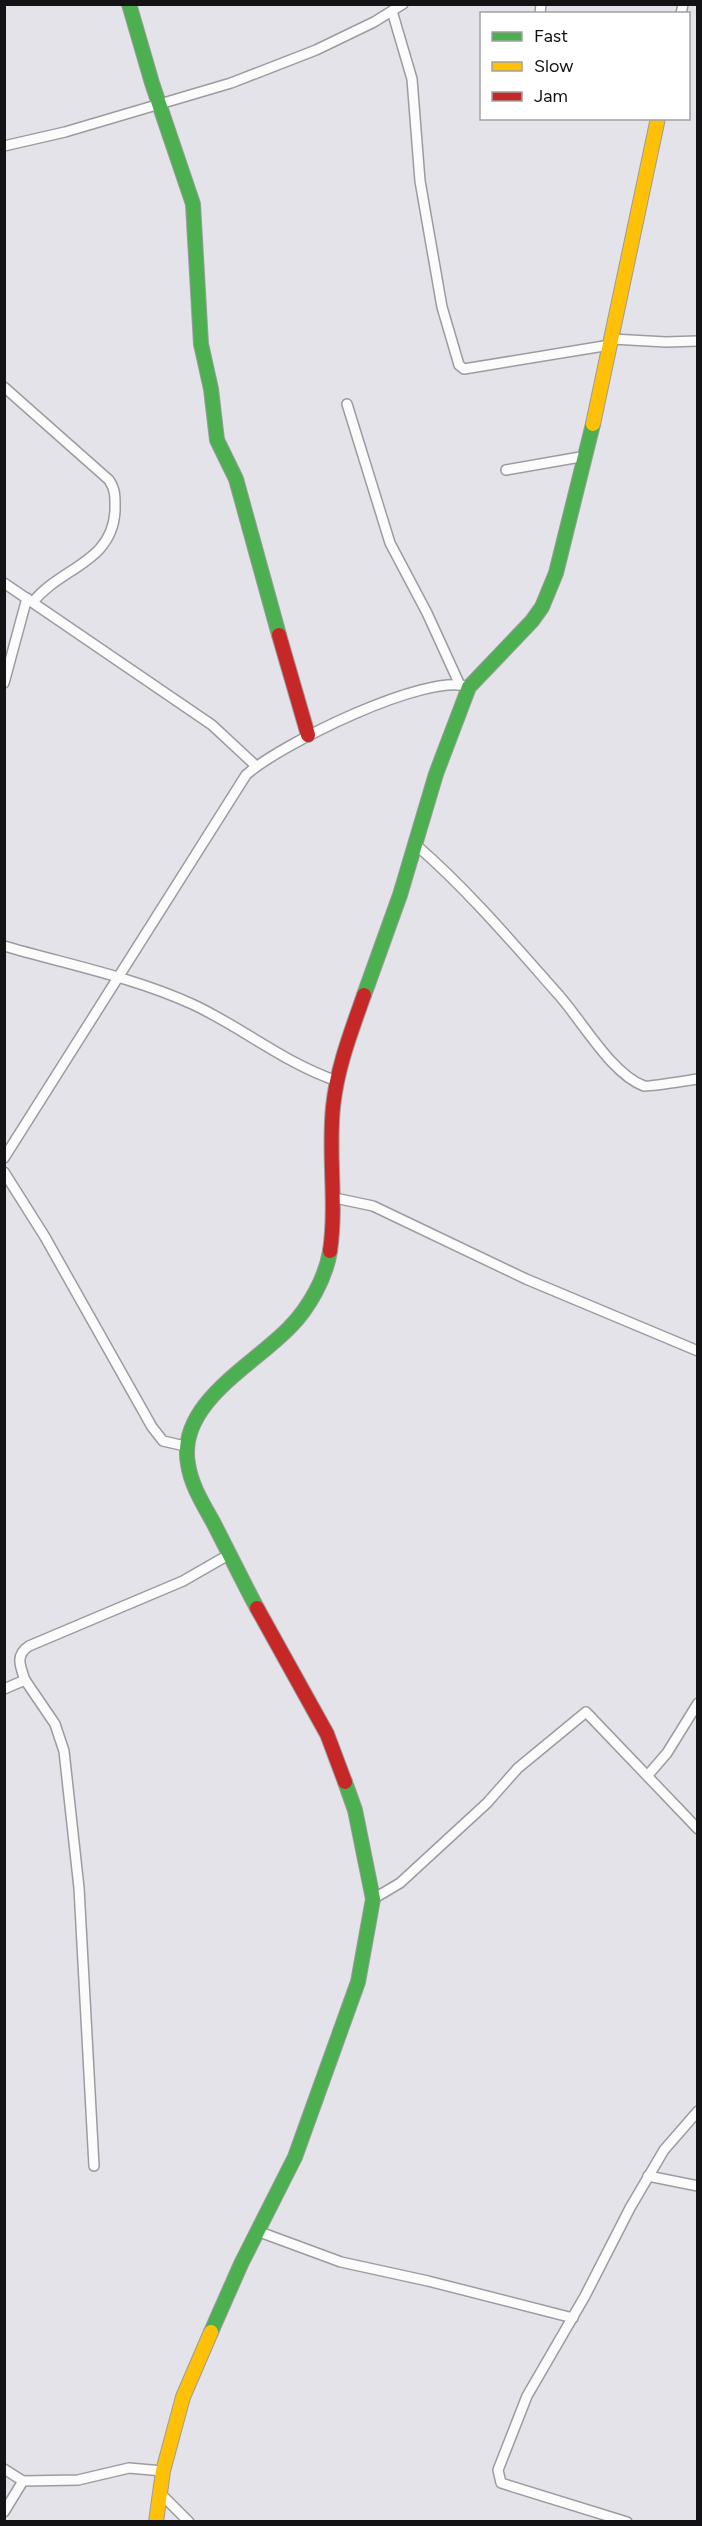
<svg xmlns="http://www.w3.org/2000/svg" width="702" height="2526" viewBox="0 0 702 2526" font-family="Figtree,sans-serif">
  <rect width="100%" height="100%" fill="#e4e3e9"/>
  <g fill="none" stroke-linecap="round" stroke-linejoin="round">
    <g stroke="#9c9ca0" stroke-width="12">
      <g id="street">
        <polyline points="392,11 412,79 420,181 442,307 459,365 464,369 610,345"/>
        <polyline points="540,14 541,4"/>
        <polyline points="681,14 683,4"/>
        <polyline points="4,146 65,132 231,83 316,50 374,22 403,4"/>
        <polyline points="612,339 666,342 698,341"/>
        <path d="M4,387L109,480C116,490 115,499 115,511C112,563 61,567 33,602"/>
        <polyline points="347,404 390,543 427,613 459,683"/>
        <polyline points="506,470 586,456"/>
        <polyline points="4,583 212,725 256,766"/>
        <polyline points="4,683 27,598"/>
        <path d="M415,844C467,889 512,942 557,993C581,1019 611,1074 644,1086C648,1087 690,1080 698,1079"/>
        <path d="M4,946C66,964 133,977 192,1004C242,1027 284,1063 337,1081"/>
        <path d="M4,1158L246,775C279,745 428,671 469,687"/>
        <polyline points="4,1172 45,1237 152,1427 163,1441 185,1446"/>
        <polyline points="335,1198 373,1206 526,1279 698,1351"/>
        <polyline points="25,1680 55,1724 64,1751 79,1888 94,2166"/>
        <path d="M4,1689L25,1680C20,1666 15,1655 29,1646L183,1581L230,1554"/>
        <polyline points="648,1775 667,1753 698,1703"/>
        <polyline points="373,1899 400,1883 487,1803 518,1768 586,1712 698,1829"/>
        <polyline points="648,2176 698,2186"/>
        <polyline points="257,2231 341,2262 428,2281 573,2318"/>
        <polyline points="4,2469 23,2481"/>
        <polyline points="160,2493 189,2522"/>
        <polyline points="4,2512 23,2481 78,2480 129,2468 163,2471"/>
        <polyline points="627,2522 501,2483 498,2470 527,2396 585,2296 630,2208 664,2150 698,2111"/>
      </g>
    </g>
    <g stroke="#9c9ca0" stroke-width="16">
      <g id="fast">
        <polyline points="129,4 152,83 193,204 201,344 211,389 217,440 236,479 279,635"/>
        <polyline points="364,995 400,895 436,774 469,687 532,621 542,607 556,573 593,424"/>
        <path d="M257,1608C242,1580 228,1551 213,1522C203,1504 191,1485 188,1464C177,1403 254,1365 290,1327C309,1308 326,1277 330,1251"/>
        <polyline points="211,2332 241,2264 295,2157 358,1982 373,1899 355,1810 345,1782"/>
      </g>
    </g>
    <g stroke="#9c9ca0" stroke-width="16">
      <g id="slow">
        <polyline points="593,424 658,118"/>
        <polyline points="156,2522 163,2471 183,2397 211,2332"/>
      </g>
    </g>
    <g stroke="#9c9ca0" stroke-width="16">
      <g id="jam">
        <polyline points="279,635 308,735"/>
        <path d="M330,1251C337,1203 328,1155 333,1107C337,1068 351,1032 364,995"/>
        <polyline points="257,1608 327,1734 345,1782"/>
      </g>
    </g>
    <use href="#street" stroke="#fbfbfc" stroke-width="9"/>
    <use href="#fast" stroke="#4caf50" stroke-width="14"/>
    <use href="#slow" stroke="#ffc107" stroke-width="14"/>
    <use href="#jam" stroke="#c62828" stroke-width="14"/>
  </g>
  <rect width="702" height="2526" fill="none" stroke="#131316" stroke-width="12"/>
  <rect x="480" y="12" width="210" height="108" fill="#ffffff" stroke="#a1a1a2" stroke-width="1.5"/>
  <rect x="492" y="32" width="30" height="9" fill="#4caf50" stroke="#a1a1a2" stroke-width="1.5"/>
  <text x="534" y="42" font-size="18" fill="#131316">Fast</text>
  <rect x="492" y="62" width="30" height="9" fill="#ffc107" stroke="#a1a1a2" stroke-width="1.5"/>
  <text x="534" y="72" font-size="18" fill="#131316">Slow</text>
  <rect x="492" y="92" width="30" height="9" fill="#c62828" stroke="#a1a1a2" stroke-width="1.5"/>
  <text x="534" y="102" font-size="18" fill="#131316">Jam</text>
</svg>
